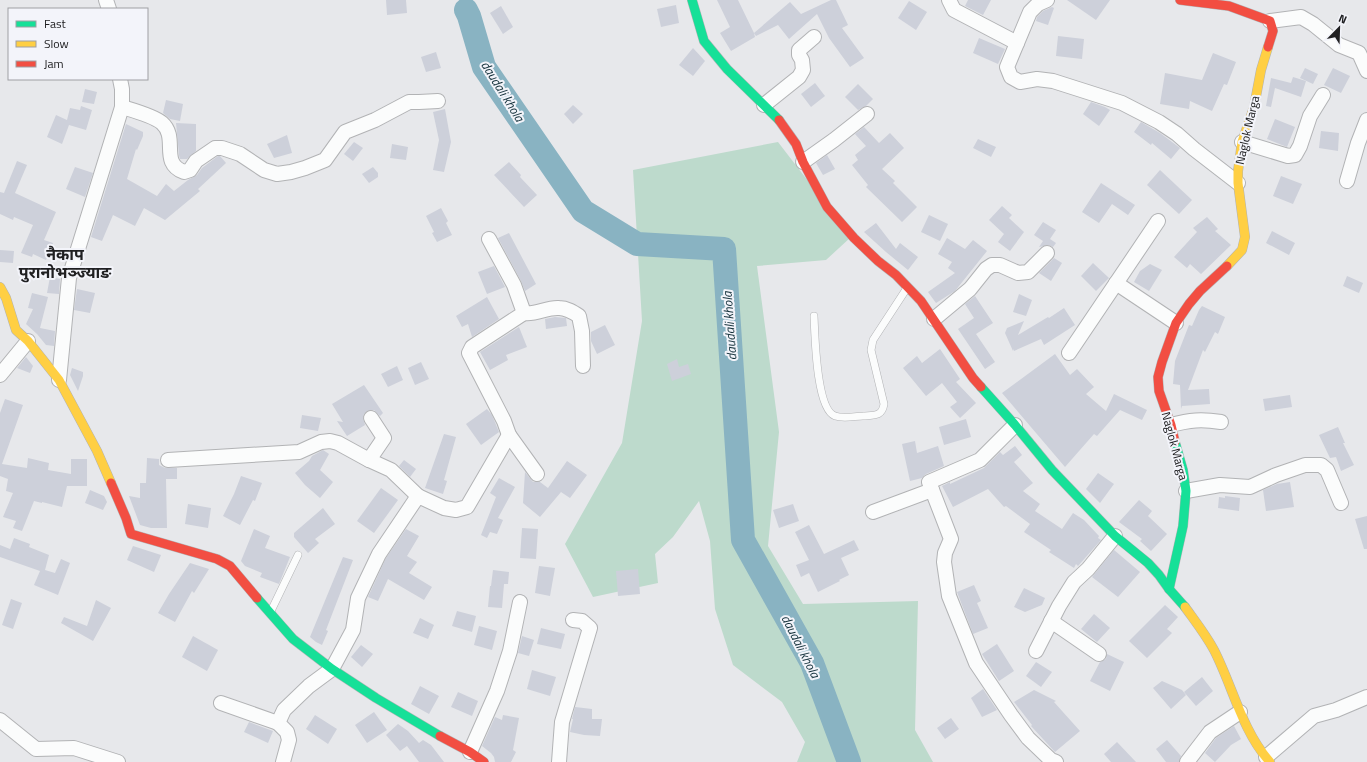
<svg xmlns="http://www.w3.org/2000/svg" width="1367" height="762" viewBox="0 0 1367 762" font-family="'Titillium Web','Noto Sans Devanagari',sans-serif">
  <rect width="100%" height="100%" fill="#e7e8eb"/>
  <polygon fill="#bddacc" points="778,142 851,237 826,260 757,266 779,432 768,546 803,604 918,601 915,730 933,762 797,762 805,742 782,702 733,665 715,609 710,541 699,501 673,537 655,554 658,583 593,597 565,544 622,443 642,321 633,170"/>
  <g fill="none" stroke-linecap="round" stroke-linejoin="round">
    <polyline stroke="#89b3c2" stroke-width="24" points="466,10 469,16 484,67 583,211 637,244 724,249 743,540 812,663 849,762"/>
  </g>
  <g fill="#cdd0da">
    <polygon points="386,0 406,0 407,13 387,15"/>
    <polygon points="717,0 738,0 754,33 790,2 801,14 831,0 836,0 848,25 842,28 864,58 850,67 829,38 817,14 789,39 778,25 756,36 754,33 755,37 731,51 720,33 730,27"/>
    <polygon points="968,0 991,0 983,15 965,6"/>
    <polygon points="1067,0 1110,0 1096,20"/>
    <polygon points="909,1 927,12 916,30 898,18"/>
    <polygon points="676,5 679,23 661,27 657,9"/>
    <polygon points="501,6 513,27 503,34 490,13"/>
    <polygon points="1052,7 1054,8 1048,25 1036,21 1037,17 1043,11"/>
    <polygon points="1058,36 1084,39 1082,59 1056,56"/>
    <polygon points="979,38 1005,49 998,64 973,53"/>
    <polygon points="693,48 705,61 693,76 679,65"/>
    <polygon points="436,52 441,68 426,72 421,57"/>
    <polygon points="1213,53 1236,62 1227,85 1224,84 1212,111 1190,101 1189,109 1160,104 1165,73 1202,80"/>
    <polygon points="1305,68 1318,74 1313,84 1300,78"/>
    <polygon points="1333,68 1350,76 1341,93 1324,85"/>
    <polygon points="1293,77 1306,81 1301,97 1275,88 1271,107 1266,106 1271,78 1291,83"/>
    <polygon points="815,83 825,96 811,107 801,94"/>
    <polygon points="858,84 873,99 866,106 858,110 845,97"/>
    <polygon points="85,89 97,92 94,104 82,102"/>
    <polygon points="166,100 183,104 180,121 170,119 163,113"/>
    <polygon points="1091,102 1105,107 1110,110 1099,126 1083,114"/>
    <polygon points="573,105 583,114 573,124 564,114"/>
    <polygon points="81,106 92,110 86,130 69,125 62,144 47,137 56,115 67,120 70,108 80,110"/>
    <polygon points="445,109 451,142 444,172 433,170 439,140 433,112"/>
    <polygon points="1275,119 1295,127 1287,147 1267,139"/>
    <polygon points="1141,122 1160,133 1180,148 1171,159 1152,143 1151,145 1134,132"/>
    <polygon points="176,123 196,124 196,151 187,159 180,159 179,155"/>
    <polygon points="126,124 143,132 143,136 137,150 136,149 127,179 157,196 166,184 174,191 188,180 197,175 202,168 218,156 220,156 226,163 198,189 200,191 165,220 144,208 135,226 113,215 102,241 91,237"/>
    <polygon points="864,127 879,143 890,133 904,148 882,169 895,181 893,183 917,207 902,222 866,187 868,185 852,165 858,160 855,155 866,146 855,134"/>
    <polygon points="1321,131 1339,133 1338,151 1319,148"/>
    <polygon points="287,135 292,153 274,158 267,144"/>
    <polygon points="978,139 996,147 991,157 973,148"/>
    <polygon points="354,142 363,148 353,161 344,154"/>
    <polygon points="392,144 408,147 406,160 390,158"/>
    <polygon points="827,155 835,169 823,175 816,163"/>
    <polygon points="17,161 27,165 15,193 56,212 44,240 53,243 46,260 33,254 32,257 21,253 33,225 14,217 13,220 0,214 0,192 4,193"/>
    <polygon points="509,162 521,175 520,177 537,195 524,207 494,175"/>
    <polygon points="75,167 93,173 85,197 66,189"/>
    <polygon points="373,167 378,173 378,177 369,183 362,174"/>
    <polygon points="1160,170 1192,200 1179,214 1147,185"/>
    <polygon points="1281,176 1302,184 1293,204 1273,196"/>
    <polygon points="1101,183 1135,205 1128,215 1112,204 1099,223 1082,212"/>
    <polygon points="1002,206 1012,215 1009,218 1024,232 1010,251 998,242 1004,234 989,220"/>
    <polygon points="441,208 448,221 446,223 452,235 437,242 432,233 434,232 426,216"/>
    <polygon points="929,215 948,224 940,241 921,232"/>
    <polygon points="1207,217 1218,229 1215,231 1231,245 1201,274 1190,264 1187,268 1174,257 1197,232 1193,228"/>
    <polygon points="1043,222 1056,230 1050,239 1056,243 1053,247 1049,245 1039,247 1043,241 1034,235"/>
    <polygon points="876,223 896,249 900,243 918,257 908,270 886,252 864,232"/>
    <polygon points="1272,231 1295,243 1289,255 1266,243"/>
    <polygon points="509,233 536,284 525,291 521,281 498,238"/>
    <polygon points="947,238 965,249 973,240 987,251 955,291 936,303 928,292 955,273 948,268 952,262 938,254"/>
    <polygon points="0,250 14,251 13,263 0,262"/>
    <polygon points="1054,258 1062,263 1051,281 1039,273"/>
    <polygon points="1093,263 1109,278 1096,291 1081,276"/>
    <polygon points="1150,264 1162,270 1149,291 1134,282 1140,271"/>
    <polygon points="494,266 505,287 487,294 478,272"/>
    <polygon points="1347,276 1363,283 1359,293 1343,286"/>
    <polygon points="50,277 60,279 59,294 47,293"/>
    <polygon points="77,289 95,293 90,313 74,310"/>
    <polygon points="32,293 48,297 40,328 55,331 54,346 46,345 37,334 26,324 33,309 28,308"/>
    <polygon points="1019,294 1032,300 1026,316 1013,312"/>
    <polygon points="975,296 993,323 976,334 995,362 985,369 958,329 974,318 965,304"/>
    <polygon points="487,297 499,319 472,337 468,324 462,327 456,316"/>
    <polygon points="1202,306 1225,317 1218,334 1215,332 1205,352 1203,350 1188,390 1209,389 1210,404 1182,406 1181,409 1180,385 1173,384 1175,361 1189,325 1192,326 1199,310"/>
    <polygon points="1064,308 1075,325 1044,345 1041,339 1014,351 1013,349 1013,351 1005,333 1007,328 1024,321 1018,335 1048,317 1049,318"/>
    <polygon points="555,317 566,318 567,326 546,329 545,319"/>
    <polygon points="605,325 615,345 597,354 591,341 591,332"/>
    <polygon points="519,327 527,347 506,355 508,360 490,370 480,352"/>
    <polygon points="940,349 960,379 956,382 976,403 960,418 950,407 957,402 942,383 926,396 903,368 917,356 922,363"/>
    <polygon points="1055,354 1070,375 1077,369 1094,387 1086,394 1106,411 1114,394 1147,410 1142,420 1120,410 1097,436 1094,434 1065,467 1002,393"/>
    <polygon points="26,357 33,366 30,373 17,368"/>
    <polygon points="677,359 679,367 688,364 691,374 672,381 667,364"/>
    <polygon points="421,362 429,379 415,385 408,368"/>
    <polygon points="397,366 403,380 388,387 381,374"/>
    <polygon points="72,368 83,372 83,376 78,391 70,375"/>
    <polygon points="364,385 383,413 380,416 374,410 367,411 364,414 363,418 365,425 347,436 337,421 343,422 332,404"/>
    <polygon points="1290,395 1292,407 1265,411 1263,399"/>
    <polygon points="5,399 23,405 2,464 27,468 28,458 49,463 48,470 71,474 71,459 87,459 87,486 67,486 62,507 42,502 42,503 34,501 22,531 13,528 16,521 3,517 13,493 6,491 8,479 0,476 0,413"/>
    <polygon points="487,409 492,415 499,432 481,445 466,424"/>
    <polygon points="302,415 321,418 318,431 300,428"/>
    <polygon points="966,419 971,437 944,445 939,427"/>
    <polygon points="1338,427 1345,443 1343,443 1354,465 1341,471 1336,457 1330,458 1319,435"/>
    <polygon points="444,434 456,437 444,480 447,481 443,494 425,488"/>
    <polygon points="915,441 917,453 938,446 944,466 926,474 922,478 910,481 902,444"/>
    <polygon points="1015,446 1022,455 1014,462 1033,483 1023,491 1040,504 1035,511 1062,529 1073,513 1084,520 1099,536 1098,538 1101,540 1078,566 1076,564 1074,568 1049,552 1051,550 1024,532 1030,524 1006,506 1004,507 988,489 953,507 942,486 950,482 950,484 984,468 1000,452 1003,455"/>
    <polygon points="323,450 329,454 320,470 333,482 320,498 305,485 295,473 309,461 312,456"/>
    <polygon points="147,458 159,459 159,465 165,468 177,468 177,479 166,479 167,528 151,528 140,525 129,496 140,498 140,483 146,483"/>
    <polygon points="404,460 416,469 410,477 399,466"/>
    <polygon points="567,461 587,475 570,498 561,492 540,517 523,503 525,472 533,482 540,482 548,488"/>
    <polygon points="1098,473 1114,484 1100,503 1086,489"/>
    <polygon points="241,476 262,483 255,501 253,500 240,525 223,516 234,494"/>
    <polygon points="499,478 515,487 498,518 503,520 497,534 490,532 487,538 481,535 496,497 490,493"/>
    <polygon points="1290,482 1294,507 1266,511 1263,490 1277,484"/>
    <polygon points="381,488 398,500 374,533 357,521"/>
    <polygon points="90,490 104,496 107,502 103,510 85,503"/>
    <polygon points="1225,496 1240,498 1239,511 1218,508 1219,497 1225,498"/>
    <polygon points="1139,500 1152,511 1148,516 1167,534 1151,551 1140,541 1142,539 1119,522"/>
    <polygon points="188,504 211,508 208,528 185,524"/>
    <polygon points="793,504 799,521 779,528 773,510"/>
    <polygon points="323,508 335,524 315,539 319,543 308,553 294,537 294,533"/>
    <polygon points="1367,516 1367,549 1364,549 1355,519"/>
    <polygon points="809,525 824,554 854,540 859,550 841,558 849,575 839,580 840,581 818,592 809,573 801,577 796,565 809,560 795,532"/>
    <polygon points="522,528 538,529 536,559 520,558"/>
    <polygon points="254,529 270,536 265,548 290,557 279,584 260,577 262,573 245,566 241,561"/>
    <polygon points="406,529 419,536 407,556 417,562 409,573 432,587 424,600 388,579 378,601 368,597 386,558"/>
    <polygon points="14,538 30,544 29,547 49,555 45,570 55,573 61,559 70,563 58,595 34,585 40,571 0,557 0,545 10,549"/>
    <polygon points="133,546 161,555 154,572 127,560"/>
    <polygon points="1114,550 1140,572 1118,597 1092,577"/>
    <polygon points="343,557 353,560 326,630 328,631 322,645 316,642 310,637"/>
    <polygon points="190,563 209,569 194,593 192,591 175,622 158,613 169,594"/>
    <polygon points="539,566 555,568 550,596 535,593"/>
    <polygon points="638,569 640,594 618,596 616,571"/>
    <polygon points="493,570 509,572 508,584 504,584 502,608 488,607 490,586 491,586"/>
    <polygon points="974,585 981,601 977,603 988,628 973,634 957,592"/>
    <polygon points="1024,588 1045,598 1042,605 1025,612 1014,607"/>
    <polygon points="11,599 22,603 13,629 2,625"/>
    <polygon points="96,600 111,608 93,641 61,623 64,617 87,626"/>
    <polygon points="1165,605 1178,617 1167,629 1172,633 1147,658 1129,641"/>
    <polygon points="457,611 476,616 472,632 452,626"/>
    <polygon points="1094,614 1110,628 1097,642 1081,629"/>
    <polygon points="420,618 434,625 428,639 413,633"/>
    <polygon points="479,626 497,631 492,650 474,645"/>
    <polygon points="541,628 565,634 561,649 537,644"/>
    <polygon points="193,636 218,650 207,671 182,657"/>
    <polygon points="522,636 534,640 529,656 518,653"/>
    <polygon points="997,644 1014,671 999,681 982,654"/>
    <polygon points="361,645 373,654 362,667 351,657"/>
    <polygon points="1107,654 1124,662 1110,691 1090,681 1100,662 1106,659"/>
    <polygon points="1036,662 1052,672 1041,687 1026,676"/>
    <polygon points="532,670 556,677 550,696 527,689"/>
    <polygon points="1202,677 1213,691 1196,706 1184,692"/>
    <polygon points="1162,681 1182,690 1186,695 1171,709 1153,688"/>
    <polygon points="420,686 439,696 429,714 411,704"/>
    <polygon points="983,689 997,710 982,717 971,698"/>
    <polygon points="1034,690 1056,701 1054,702 1080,731 1055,752 1031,726 1032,725 1014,702"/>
    <polygon points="458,692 478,701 472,716 451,707"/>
    <polygon points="575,707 592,709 592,719 602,719 600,736 584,735 570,732 573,719 572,719"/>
    <polygon points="374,712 387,730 367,743 355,725"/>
    <polygon points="315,715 337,729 328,744 306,729"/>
    <polygon points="503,715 519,718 513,750 516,752 511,762 495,762 494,757 491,753 482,746 495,717 502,720"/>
    <polygon points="951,718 959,729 945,739 937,728"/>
    <polygon points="249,722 273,731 268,743 244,732"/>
    <polygon points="398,724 408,731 419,743 423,740 431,745 444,762 419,762 407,746 400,751 386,735"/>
    <polygon points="1234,726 1241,739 1231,745 1215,762 1205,753 1216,738"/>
    <polygon points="1167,740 1181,756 1179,762 1166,762 1156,749"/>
    <polygon points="1117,742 1136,762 1111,762 1104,754"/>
  </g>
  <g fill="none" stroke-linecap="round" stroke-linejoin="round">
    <g stroke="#b2b3b5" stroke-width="8">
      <g id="lane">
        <path d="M814,316C815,335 816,409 835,416C844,419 855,416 863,416C874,415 882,417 884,404L871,350L873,340L907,288"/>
        <polyline points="271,611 298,555"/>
      </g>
    </g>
    <g stroke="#b2b3b5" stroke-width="16">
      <g id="street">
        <polyline points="106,0 109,9"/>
        <polyline points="949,0 954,10 1017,43"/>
        <polyline points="1047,0 1038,4 1030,12 1007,67 1011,77 1020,82 1037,79 1053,81 1122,103 1159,122 1177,134 1194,149 1238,183"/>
        <polyline points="1270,21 1301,17 1313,24 1339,45 1359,53 1367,71"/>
        <polyline points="764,105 799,77 803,70 802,60 799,55 799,50 814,37"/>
        <path d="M122,107C132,110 154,116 162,123C179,138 159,163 184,172L190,170L196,161L215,148H222L240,154L264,170L277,174L291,172L305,168L325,160L345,132L375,120L409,102H419L438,101"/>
        <polyline points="1242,142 1288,156 1295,155 1300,146 1310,116 1323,95"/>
        <polyline points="803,162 834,140 867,114"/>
        <polyline points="1347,181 1358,143 1367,120"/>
        <polyline points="489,239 514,285 524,313 472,347 469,353 504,421 509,435"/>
        <polyline points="1116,283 1176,323"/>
        <path d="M524,313C536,315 547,307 559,308C567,308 573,312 579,316L582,331L583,366"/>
        <polyline points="934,319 970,289 986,269 992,265 1000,265 1018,273 1028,272 1047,253"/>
        <polyline points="1069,353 1158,221"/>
        <polyline points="0,375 28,341"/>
        <polyline points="59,380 69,278 122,107 122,89 120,79"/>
        <polyline points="371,418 384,438 369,460 391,470 418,496"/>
        <polyline points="1015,425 980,460 929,482 951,539 945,553 944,562 949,596 976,663 1011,715 1028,738 1051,760 1056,762"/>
        <path d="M1171,425C1190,420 1201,419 1221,422"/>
        <polyline points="168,460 299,452 321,442 330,441 338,443 369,460"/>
        <polyline points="1186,491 1220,485 1250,487 1276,475 1305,465 1321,465 1327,470 1341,503"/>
        <polyline points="873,512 932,490"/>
        <polyline points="1051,621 1099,654"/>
        <polyline points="1036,651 1059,606 1074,582 1088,569 1115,536"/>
        <polyline points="221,703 278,723"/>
        <polyline points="0,720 36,749 74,748 118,762"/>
        <polyline points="470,752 497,691 510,651 520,602"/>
        <polyline points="1266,757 1314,716 1336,710 1367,697"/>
        <polyline points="283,762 289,740 287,732 278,723 284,710 309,686 332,669 353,630 358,598 379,554 418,496 444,508 456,510 467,507 509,435 537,474"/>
        <polyline points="559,762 562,722 590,628 582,621 573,620"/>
        <polyline points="1187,762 1210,732 1240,712"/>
      </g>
    </g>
    <g stroke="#b2b3b5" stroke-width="10">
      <g id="fast">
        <polyline points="692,0 704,41 727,69 779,120"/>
        <polyline points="981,387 1015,425 1052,470 1115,536 1148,563 1159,575 1169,589 1185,607"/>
        <polyline points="1169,589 1183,526 1186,491 1183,470 1175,442"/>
        <polyline points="257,598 293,639 332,669 376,698 440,736"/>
      </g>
    </g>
    <g stroke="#b2b3b5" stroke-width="10">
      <g id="slow">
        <polyline points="1227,266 1242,250 1245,237 1238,183 1238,171 1242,142 1254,107 1261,70 1268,47"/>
        <polyline points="0,287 6,298 16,330 28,341 59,380 97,451 111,483"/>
        <path d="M1185,607C1195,621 1206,635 1214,650C1233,687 1242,731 1270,762"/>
      </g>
    </g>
    <g stroke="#b2b3b5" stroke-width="10">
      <g id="jam">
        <polyline points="1180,0 1229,6 1270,21 1273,31 1268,47"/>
        <polyline points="779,120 796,144 803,162 827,207 854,238 878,261 896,275 921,301 973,378 981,387"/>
        <polyline points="1175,442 1171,425 1159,391 1158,377 1162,362 1176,323 1189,304 1200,291 1227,266"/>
        <polyline points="111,483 126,518 131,534 217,559 230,566 257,598"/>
        <polyline points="440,736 470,752 484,762"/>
      </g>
    </g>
    <use href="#lane" stroke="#fbfcfc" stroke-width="7"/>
    <use href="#street" stroke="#fbfcfc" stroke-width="14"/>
    <use href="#fast" stroke="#16e098" stroke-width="9"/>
    <use href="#slow" stroke="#ffcf43" stroke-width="9"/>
    <use href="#jam" stroke="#f24e42" stroke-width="9"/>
  </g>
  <g text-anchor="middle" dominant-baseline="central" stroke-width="4" stroke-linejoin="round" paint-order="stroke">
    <g font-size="12" fill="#202022" stroke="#f3f4fa">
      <text transform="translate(1247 130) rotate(-77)">Naglok Marga</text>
      <text transform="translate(1175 446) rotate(75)">Naglok Marga</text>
    </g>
    <g font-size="13" font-style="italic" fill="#122f39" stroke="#f3f4fa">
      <text transform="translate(503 91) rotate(58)">daudali khola</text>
      <text transform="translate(729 326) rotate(-94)">daudali khola</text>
      <text transform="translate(801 646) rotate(63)">daudali khola</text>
    </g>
    <g font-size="16" font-weight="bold" fill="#202022" stroke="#f3f4fa">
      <text x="65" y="254">नैकाप<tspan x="65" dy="18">पुरानोभञ्ज्याङ</tspan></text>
    </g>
  </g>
  <rect x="8" y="8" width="140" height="72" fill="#f3f4fa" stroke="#9f9fa4"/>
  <rect x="16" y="21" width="20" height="6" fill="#16e098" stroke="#9f9fa4"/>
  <text x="44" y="28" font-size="12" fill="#202022">Fast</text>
  <rect x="16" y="41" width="20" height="6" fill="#ffcf43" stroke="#9f9fa4"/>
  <text x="44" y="48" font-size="12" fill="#202022">Slow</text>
  <rect x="16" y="61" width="20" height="6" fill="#f24e42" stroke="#9f9fa4"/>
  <text x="44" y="68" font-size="12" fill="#202022">Jam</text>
  <g transform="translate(1339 28) rotate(23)" stroke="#f3f4fa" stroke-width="3" paint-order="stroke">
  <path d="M0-3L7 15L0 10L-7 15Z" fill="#202022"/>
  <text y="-6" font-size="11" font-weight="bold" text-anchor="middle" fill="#202022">N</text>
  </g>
</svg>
